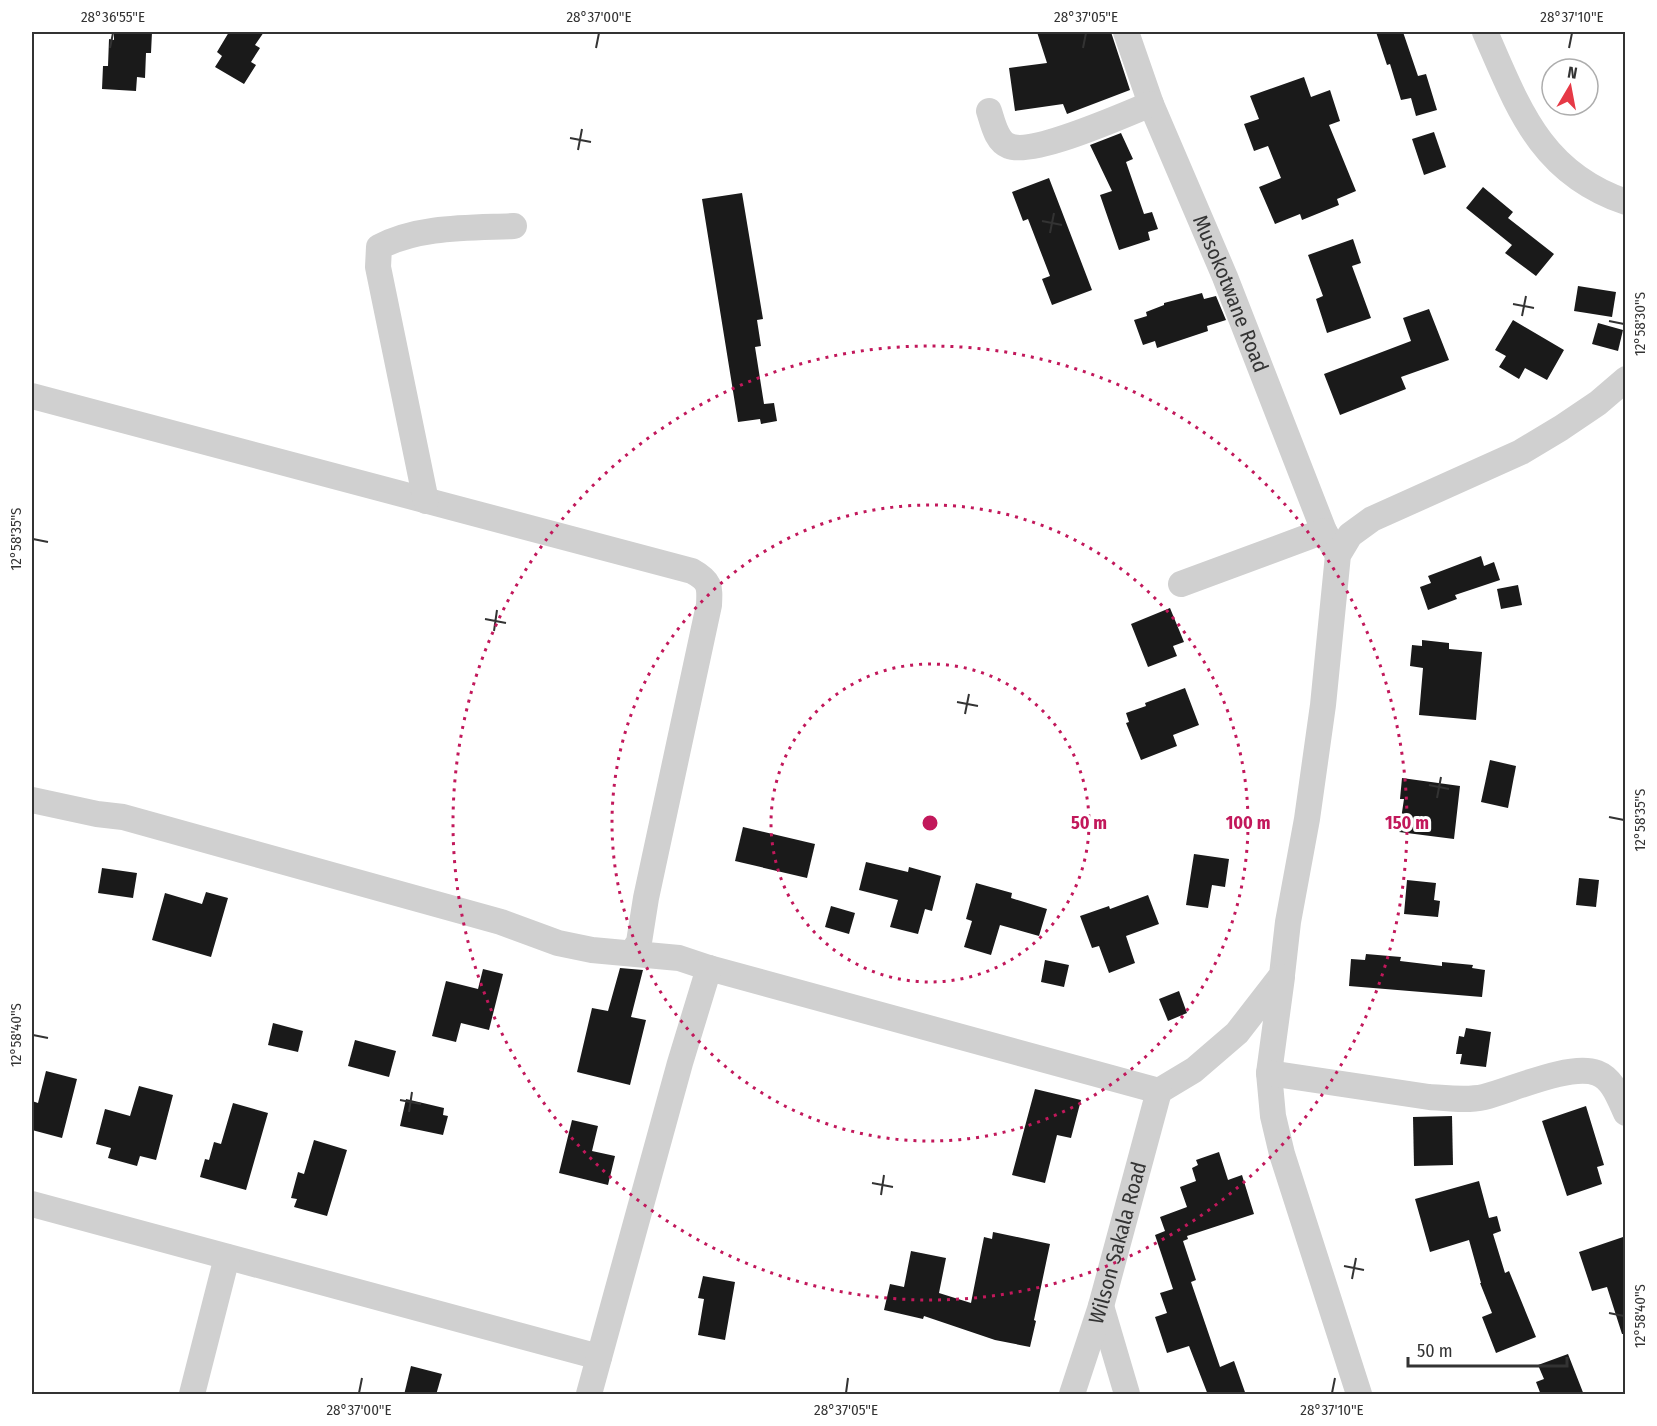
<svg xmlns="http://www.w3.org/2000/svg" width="1657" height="1426" viewBox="0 0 1657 1426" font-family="'Fira Sans Condensed',sans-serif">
  <rect width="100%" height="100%" fill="#fff"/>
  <g fill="#1a1a1a">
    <polygon points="114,32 152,32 151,53 146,53 145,78 137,77 136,91 102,89 103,66 108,66 109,39 114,40"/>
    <polygon points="229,32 264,32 255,45 260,48 251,62 256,65 244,84 215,67 222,56 217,52"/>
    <polygon points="1037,32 1111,32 1130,90 1067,114 1063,104 1015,111 1009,68 1047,63"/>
    <polygon points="1376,32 1403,32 1418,76 1426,74 1437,110 1416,116 1411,98 1401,100 1390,64 1387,65"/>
    <polygon points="1304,77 1311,97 1330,90 1340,121 1329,125 1356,191 1337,199 1339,205 1302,220 1300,214 1275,224 1259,187 1281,178 1268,146 1254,151 1244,124 1259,119 1250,96"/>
    <polygon points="1434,132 1446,167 1424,175 1412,139"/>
    <polygon points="1121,133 1133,159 1126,162 1144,214 1152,212 1158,229 1148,232 1150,240 1119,250 1100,195 1112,191 1090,145"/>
    <polygon points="1049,178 1092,290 1052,305 1042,279 1050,276 1028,219 1023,221 1012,192"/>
    <polygon points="1483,187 1513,212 1508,218 1554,254 1536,276 1505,253 1512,245 1466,208"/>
    <polygon points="742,193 763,319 757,320 761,346 755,347 764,404 774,403 777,421 761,424 760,419 738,422 702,199"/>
    <polygon points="1353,239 1361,263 1352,266 1371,318 1327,333 1316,299 1323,296 1308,255"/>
    <polygon points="1578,286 1616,292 1612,317 1574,311"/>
    <polygon points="1202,293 1204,299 1216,296 1226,320 1207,326 1208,331 1157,348 1155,341 1143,345 1134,320 1147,316 1146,312 1164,305 1164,303"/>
    <polygon points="1429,309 1449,360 1401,377 1406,389 1340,415 1324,374 1411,341 1403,318"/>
    <polygon points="1513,320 1564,350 1547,380 1525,368 1519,379 1499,367 1506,356 1495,350"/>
    <polygon points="1598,323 1623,330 1618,351 1592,344"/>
    <polygon points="1481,556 1484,566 1494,562 1500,580 1455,595 1457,599 1428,610 1420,587 1431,583 1428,576"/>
    <polygon points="1518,585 1522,605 1501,609 1497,589"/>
    <polygon points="1170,608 1184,642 1173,646 1177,656 1148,667 1131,624"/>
    <polygon points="1422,640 1449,643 1449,649 1482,652 1476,720 1419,715 1423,668 1410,666 1412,645 1422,646"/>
    <polygon points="1185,688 1199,725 1173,735 1177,746 1141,760 1126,723 1129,722 1126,713 1146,706 1145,703"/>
    <polygon points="1490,760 1516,766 1508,808 1481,802"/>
    <polygon points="1402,778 1460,786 1454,839 1399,832 1404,799 1400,799"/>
    <polygon points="743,827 815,844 807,878 735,861"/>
    <polygon points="1194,854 1229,859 1225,887 1212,885 1208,908 1186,905"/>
    <polygon points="866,862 908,872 909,867 941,876 932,911 925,909 918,934 890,927 898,900 859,890"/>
    <polygon points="102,868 137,873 133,898 98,893"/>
    <polygon points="1579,878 1599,880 1596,907 1576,905"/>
    <polygon points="1407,880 1436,883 1434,900 1440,901 1438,917 1404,914"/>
    <polygon points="976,883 1012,893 1011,898 1047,909 1039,936 1000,925 991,955 964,947 972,921 966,919"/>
    <polygon points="206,892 228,898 211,957 152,940 165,893 202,904"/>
    <polygon points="1148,895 1159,924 1126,936 1135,963 1109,973 1099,946 1092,948 1080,916 1109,906 1110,909"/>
    <polygon points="831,906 855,913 849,934 825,927"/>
    <polygon points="1366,954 1401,957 1400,961 1442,966 1442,962 1473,965 1472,968 1485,970 1482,997 1349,986 1351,959 1365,960"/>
    <polygon points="1045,960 1069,965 1064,987 1041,982"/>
    <polygon points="620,968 643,970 631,1017 646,1020 630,1085 577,1072 592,1008 608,1011"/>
    <polygon points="483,969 503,974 489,1030 461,1023 456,1042 432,1036 446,981 478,989"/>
    <polygon points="1179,991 1187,1013 1168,1021 1159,999"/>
    <polygon points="273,1023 303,1031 298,1052 268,1045"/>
    <polygon points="1466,1028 1491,1032 1486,1067 1460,1064 1462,1054 1456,1054 1459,1036 1464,1037"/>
    <polygon points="355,1040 396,1051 389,1077 348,1066"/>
    <polygon points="46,1071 77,1079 62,1138 32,1130 32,1101 38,1103"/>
    <polygon points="139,1086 173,1095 156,1160 140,1156 137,1166 108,1158 111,1148 96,1144 105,1109 130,1116"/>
    <polygon points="1035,1089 1081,1100 1071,1138 1057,1135 1045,1183 1012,1175"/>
    <polygon points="406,1099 444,1108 443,1115 448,1116 443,1135 400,1126"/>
    <polygon points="233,1103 268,1113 246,1190 200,1177 205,1159 209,1160 214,1142 221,1144"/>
    <polygon points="1586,1106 1604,1165 1597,1167 1602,1184 1567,1196 1542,1121"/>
    <polygon points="1452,1116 1453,1165 1414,1166 1413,1117"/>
    <polygon points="572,1120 598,1126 592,1151 615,1156 608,1185 559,1173"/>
    <polygon points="314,1140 347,1150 327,1216 294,1207 297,1199 291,1198 298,1172 304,1174"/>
    <polygon points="1219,1152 1228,1180 1242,1175 1254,1214 1187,1236 1188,1239 1183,1241 1196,1280 1191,1282 1220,1367 1234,1361 1246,1395 1208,1395 1189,1346 1167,1353 1155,1317 1167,1313 1160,1293 1173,1289 1155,1235 1165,1231 1160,1217 1187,1207 1180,1187 1196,1181 1192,1168 1198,1165 1196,1160"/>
    <polygon points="1479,1181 1489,1218 1497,1216 1501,1231 1493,1234 1505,1273 1509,1271 1536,1337 1496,1353 1482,1317 1492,1313 1480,1283 1481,1283 1469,1240 1430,1252 1415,1199"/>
    <polygon points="993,1232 1050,1244 1034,1320 1036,1321 1030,1347 995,1340 924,1316 923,1319 884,1310 890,1284 904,1287 911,1251 946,1258 939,1293 971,1303 984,1237 992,1239"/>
    <polygon points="1626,1236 1626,1334 1622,1334 1607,1287 1592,1291 1579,1252"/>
    <polygon points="703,1276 735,1282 725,1340 698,1335 704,1299 698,1298"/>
    <polygon points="1568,1354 1584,1395 1541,1395 1536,1382 1544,1379 1538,1365"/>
    <polygon points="411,1366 442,1374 436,1395 404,1395"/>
  </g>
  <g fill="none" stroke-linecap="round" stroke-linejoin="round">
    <g stroke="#d0d0d0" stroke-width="26">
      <path id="s1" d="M1126,32L1151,104L1225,277L1324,531L1338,555"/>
      <path d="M1485,32C1518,107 1540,173 1626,202"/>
      <path d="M989,111C993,123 996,141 1009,146C1033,156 1124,115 1151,104"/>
      <path d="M32,396L692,571C710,581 710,586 709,605L646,898L639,942L632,953"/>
      <path d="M426,501L378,267L379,247C419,226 469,228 514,226"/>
      <polyline points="1181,584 1324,531"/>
      <polyline points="32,800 97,814 123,817 501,922 558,943 592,950 679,958 709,968 1159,1091 1194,1070 1237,1033 1282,975 1288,922 1307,819 1323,705 1338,555 1350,535 1372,519 1521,452 1561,428 1598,403 1626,379"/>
      <polyline points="1282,977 1269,1073 1273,1116 1282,1154 1359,1394"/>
      <path d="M1269,1073L1429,1097C1447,1098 1467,1101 1484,1097C1512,1090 1570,1063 1597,1073C1613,1079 1619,1098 1626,1113"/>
      <polyline points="32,1204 599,1357"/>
      <polyline points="1101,1306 1127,1394"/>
      <polyline points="192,1394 227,1257"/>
      <polyline points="589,1394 680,1063 709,968"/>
      <path id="s2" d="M1072,1394L1101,1306L1159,1091"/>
    </g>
  </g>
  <path fill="none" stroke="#333" stroke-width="2" d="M110,48L113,33M596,48L599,33M1083,48L1086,33M1569,48L1572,33M570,138L591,142M578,150L582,129M1042,221L1062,225M1050,233L1054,213M1513,304L1534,308M1522,316L1526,296M1609,321L1624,324M33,539L48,542M485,619L506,623M494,631L497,610M957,702L978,706M965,714L969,694M1429,785L1449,789M1437,798L1441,777M1609,817L1624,820M33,1035L48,1038M400,1100L421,1104M409,1112L412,1092M872,1183L893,1187M881,1195L884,1175M1344,1266L1364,1270M1352,1279L1356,1258M1609,1313L1624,1316M359,1393L362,1378M846,1393L848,1378M1332,1393L1335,1378"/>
  <g fill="none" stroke="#c2185b" stroke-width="3" stroke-dasharray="3 6">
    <circle cx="930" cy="823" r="159"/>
    <circle cx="930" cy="823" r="318"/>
    <circle cx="930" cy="823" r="477"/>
  </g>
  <g text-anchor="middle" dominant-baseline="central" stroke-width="6" stroke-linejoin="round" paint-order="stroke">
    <g font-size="21" fill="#333" stroke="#fff">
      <text stroke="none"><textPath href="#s1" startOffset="282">Musokotwane Road</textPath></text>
      <text stroke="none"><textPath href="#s2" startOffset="158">Wilson Sakala Road</textPath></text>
    </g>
  </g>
  <circle cx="930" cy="823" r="9" fill="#c2185b" stroke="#fff" stroke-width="3"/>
  <g font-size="18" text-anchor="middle" font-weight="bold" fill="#c2185b" stroke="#fff" stroke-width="6" stroke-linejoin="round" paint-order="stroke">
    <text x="1089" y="829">50 m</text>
    <text x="1248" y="829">100 m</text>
    <text x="1407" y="829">150 m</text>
  </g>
  <rect width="1657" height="1426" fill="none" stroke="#ffffff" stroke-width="66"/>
  <g transform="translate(1570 87) rotate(10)"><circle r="28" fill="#ffffff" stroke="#adadad" stroke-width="1.5"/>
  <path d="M0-4.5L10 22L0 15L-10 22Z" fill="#e63946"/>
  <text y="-9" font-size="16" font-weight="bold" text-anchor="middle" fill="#333333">N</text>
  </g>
  <path d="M1408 1357v9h159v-9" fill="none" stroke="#333333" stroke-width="3"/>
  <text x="1417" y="1357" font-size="18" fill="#333333" stroke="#ffffff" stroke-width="4.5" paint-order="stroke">50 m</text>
  <rect x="33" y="33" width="1591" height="1360" fill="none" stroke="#333" stroke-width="2"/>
  <g font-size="15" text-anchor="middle" fill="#333">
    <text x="113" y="22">28°36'55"E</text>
    <text x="599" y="22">28°37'00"E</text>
    <text x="1086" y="22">28°37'05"E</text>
    <text x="1572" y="22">28°37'10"E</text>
    <text transform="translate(1640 324) rotate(-90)" y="5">12°58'30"S</text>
    <text transform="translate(16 539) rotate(-90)" y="5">12°58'35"S</text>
    <text transform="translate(1640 820) rotate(-90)" y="5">12°58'35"S</text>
    <text transform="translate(16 1035) rotate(-90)" y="5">12°58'40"S</text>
    <text transform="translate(1640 1316) rotate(-90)" y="5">12°58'40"S</text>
    <text x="359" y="1415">28°37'00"E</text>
    <text x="846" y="1415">28°37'05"E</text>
    <text x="1332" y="1415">28°37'10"E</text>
  </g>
</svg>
